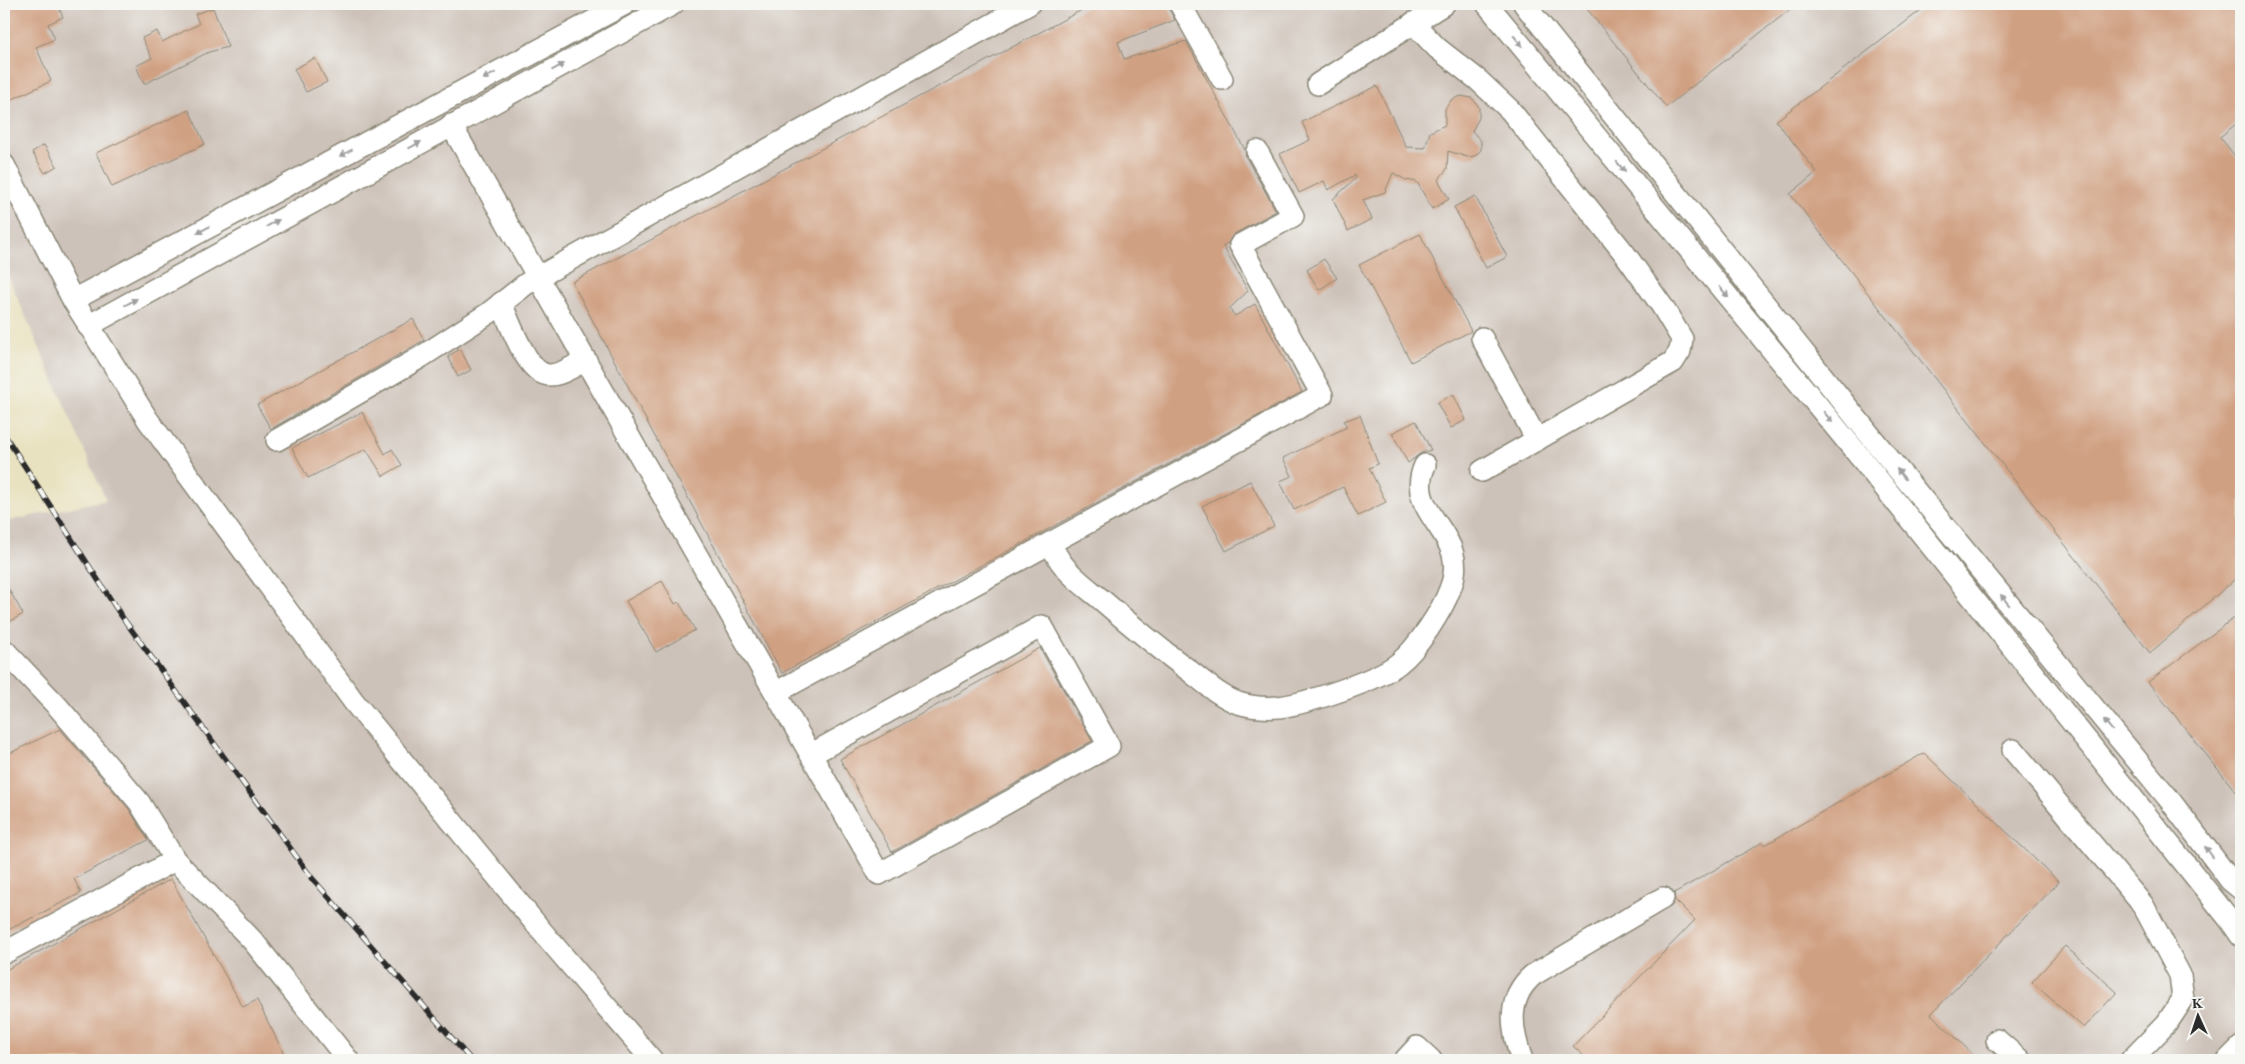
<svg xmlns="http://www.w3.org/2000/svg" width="2245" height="1064" viewBox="0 0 2245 1064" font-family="'EB Garamond',serif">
  <rect width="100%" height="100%" fill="#f6f6f2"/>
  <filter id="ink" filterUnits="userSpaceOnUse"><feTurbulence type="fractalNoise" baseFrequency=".02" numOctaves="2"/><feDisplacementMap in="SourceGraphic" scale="10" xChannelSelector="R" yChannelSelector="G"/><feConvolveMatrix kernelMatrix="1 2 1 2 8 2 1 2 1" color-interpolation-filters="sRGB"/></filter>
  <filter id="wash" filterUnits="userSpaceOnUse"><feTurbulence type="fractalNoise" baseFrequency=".0096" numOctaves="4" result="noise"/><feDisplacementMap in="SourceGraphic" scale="20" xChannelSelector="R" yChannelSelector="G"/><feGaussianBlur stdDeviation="1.12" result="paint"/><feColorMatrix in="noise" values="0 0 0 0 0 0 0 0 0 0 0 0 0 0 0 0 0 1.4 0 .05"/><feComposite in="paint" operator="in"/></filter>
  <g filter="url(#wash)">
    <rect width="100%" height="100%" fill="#e9e2c0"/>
    <polygon fill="#cdc2b9" points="4,4 2241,4 2241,1060 4,1060 4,522 106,500 4,267"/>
    <g id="blocks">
      <g fill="#d0a082">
        <polygon points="4,4 57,4 63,17 48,24 55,39 36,47 51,81 4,103"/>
        <polygon points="1093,4 1166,4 1169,9 1175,20 1118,42 1124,59 1186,41 1245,150 1246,157 1276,211 1234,234 1228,243 1223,246 1248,291 1229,309 1235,316 1255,304 1302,392 782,673 572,282"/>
        <polygon points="1583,4 1797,4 1666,107"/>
        <polygon points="1929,4 2241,4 2241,120 2220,137 2241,164 2241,574 2150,653 1790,194 1817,172 1776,121"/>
        <polygon points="213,8 228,47 209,52 144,84 136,66 152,58 142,38 157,31 162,42 199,24 195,14"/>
        <polygon points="315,58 327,82 306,92 294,69"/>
        <polygon points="1377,86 1406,147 1425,148 1430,132 1445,125 1445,109 1451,100 1461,96 1472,98 1479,107 1479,118 1472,131 1481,141 1481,150 1475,156 1467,157 1448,151 1447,169 1438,180 1449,199 1432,209 1417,182 1406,180 1393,173 1385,192 1363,200 1372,219 1348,231 1333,199 1356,178 1355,175 1328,190 1324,181 1299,193 1280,154 1310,140 1302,122"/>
        <polygon points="189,110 205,144 112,187 96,153"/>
        <polygon points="44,145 57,166 45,173 32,152"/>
        <polygon points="1475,196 1507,257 1486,268 1454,207"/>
        <polygon points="1420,234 1471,331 1411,362 1359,265"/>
        <polygon points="1324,259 1337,278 1319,290 1307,270"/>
        <polygon points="413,319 424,340 271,429 257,405"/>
        <polygon points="460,349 471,370 458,377 448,356"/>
        <polygon points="1453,394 1466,420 1451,428 1437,403"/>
        <polygon points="362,412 385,454 392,449 402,465 383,476 366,449 308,478 292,448"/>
        <polygon points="1360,415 1378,464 1369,468 1386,502 1358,516 1343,487 1294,510 1280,481 1292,476 1283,458 1347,427 1344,421"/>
        <polygon points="1416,421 1431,450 1421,453 1408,463 1392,433"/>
        <polygon points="1250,481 1274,526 1226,551 1202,506"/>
        <polygon points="4,581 23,614 4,625"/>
        <polygon points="662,581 675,604 679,602 695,630 656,652 626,601"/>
        <polygon points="2241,613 2241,798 2148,682"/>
        <polygon points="1040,648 1092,741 892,852 840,759"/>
        <polygon points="60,729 129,809 148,840 74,879 81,893 4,932 4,756"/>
        <polygon points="1924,753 2059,882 1931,1014 1979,1060 1588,1060 1573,1046 1695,920 1675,900 1674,893 1763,842 1765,845"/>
        <polygon points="171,879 243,1007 257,1000 287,1060 4,1060 4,971"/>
        <polygon points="2065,946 2117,992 2084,1028 2032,982"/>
      </g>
    </g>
  </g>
  <g filter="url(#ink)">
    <use href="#blocks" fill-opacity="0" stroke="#8a8676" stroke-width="1"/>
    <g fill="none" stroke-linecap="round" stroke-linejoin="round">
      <g stroke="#8a8676" stroke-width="24">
        <g id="minor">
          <polyline points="1180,4 1222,79"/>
          <polyline points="1487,4 1861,458 2230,920 2241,936"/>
          <polyline points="1524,4 1877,444 2169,799 2230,880 2241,889"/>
          <polyline points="1413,23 1437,48 1478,80 1510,110 1625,254 1662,306 1682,339 1680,351 1673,362 1482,471"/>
          <polyline points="1318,84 1444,4"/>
          <polyline points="451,125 879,874 1109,746 1042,626 812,754"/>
          <polyline points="4,165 73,300 148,420 354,702 545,935 652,1060"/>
          <polyline points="73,300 625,4"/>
          <path d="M501,303C510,322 527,376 550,375C562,375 575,365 586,360"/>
          <polyline points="88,326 673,4"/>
          <polyline points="1482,338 1537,440"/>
          <polyline points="277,440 421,357 489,313 526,284 1029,4"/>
          <path d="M1050,543C1054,551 1058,559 1064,566C1074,579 1090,590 1103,601C1132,626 1161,650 1191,672C1205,683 1221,697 1238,703C1251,707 1266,708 1279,707C1308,703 1377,681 1399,663C1417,649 1442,611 1450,589C1473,532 1402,516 1425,465"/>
          <polyline points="4,650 59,708 139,802 175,860 253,941 348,1060"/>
          <polyline points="777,692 1322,395 1240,245 1293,216 1257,151"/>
          <polyline points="2013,750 2143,905 2180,975 2183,999 2167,1023 2131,1060"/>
          <polyline points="4,953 175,860"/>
          <polyline points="1997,1040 2020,1060"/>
          <polyline points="1405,1060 1417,1047 1431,1060"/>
          <path d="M1522,1060C1511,1030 1506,998 1533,975L1663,898"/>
          <polyline points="2228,1060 2241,1047"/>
        </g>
      </g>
      <use href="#minor" stroke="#fff" stroke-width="21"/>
      <g stroke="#2b2b2b" stroke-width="5.5">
        <polyline id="rail" points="4,434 120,614 312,878 471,1060"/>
      </g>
      <use href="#rail" stroke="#f6f6f2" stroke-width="4" stroke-dasharray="11" stroke-linecap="butt"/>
    </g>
    <defs><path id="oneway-solid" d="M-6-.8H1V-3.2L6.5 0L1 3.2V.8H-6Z" transform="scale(1.25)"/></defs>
    <g fill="#a0a0a0">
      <use href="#oneway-solid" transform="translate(1518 41) rotate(50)"/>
      <use href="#oneway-solid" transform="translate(558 67) rotate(-29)"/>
      <use href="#oneway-solid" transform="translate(489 76) rotate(152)"/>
      <use href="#oneway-solid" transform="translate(415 145) rotate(-29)"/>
      <use href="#oneway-solid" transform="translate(346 153) rotate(152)"/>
      <use href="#oneway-solid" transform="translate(1621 167) rotate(50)"/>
      <use href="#oneway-solid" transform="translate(273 223) rotate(-29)"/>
      <use href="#oneway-solid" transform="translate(203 230) rotate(151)"/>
      <use href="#oneway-solid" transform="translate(1724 292) rotate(50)"/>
      <use href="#oneway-solid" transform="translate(131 302) rotate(-29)"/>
      <use href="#oneway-solid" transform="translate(1828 417) rotate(50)"/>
      <use href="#oneway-solid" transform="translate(1901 474) rotate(-129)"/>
      <use href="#oneway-solid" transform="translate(2005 600) rotate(-129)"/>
      <use href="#oneway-solid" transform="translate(2108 725) rotate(-129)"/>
      <use href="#oneway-solid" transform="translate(2209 852) rotate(-127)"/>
    </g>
  </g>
  <rect width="2245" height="1064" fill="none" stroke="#f6f6f2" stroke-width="20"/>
  <g transform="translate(2198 1016) rotate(357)" stroke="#f6f6f2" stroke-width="4" paint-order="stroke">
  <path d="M0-4L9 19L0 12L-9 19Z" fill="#2b2b2b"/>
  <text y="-8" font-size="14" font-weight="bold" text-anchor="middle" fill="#2b2b2b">K</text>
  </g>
</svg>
